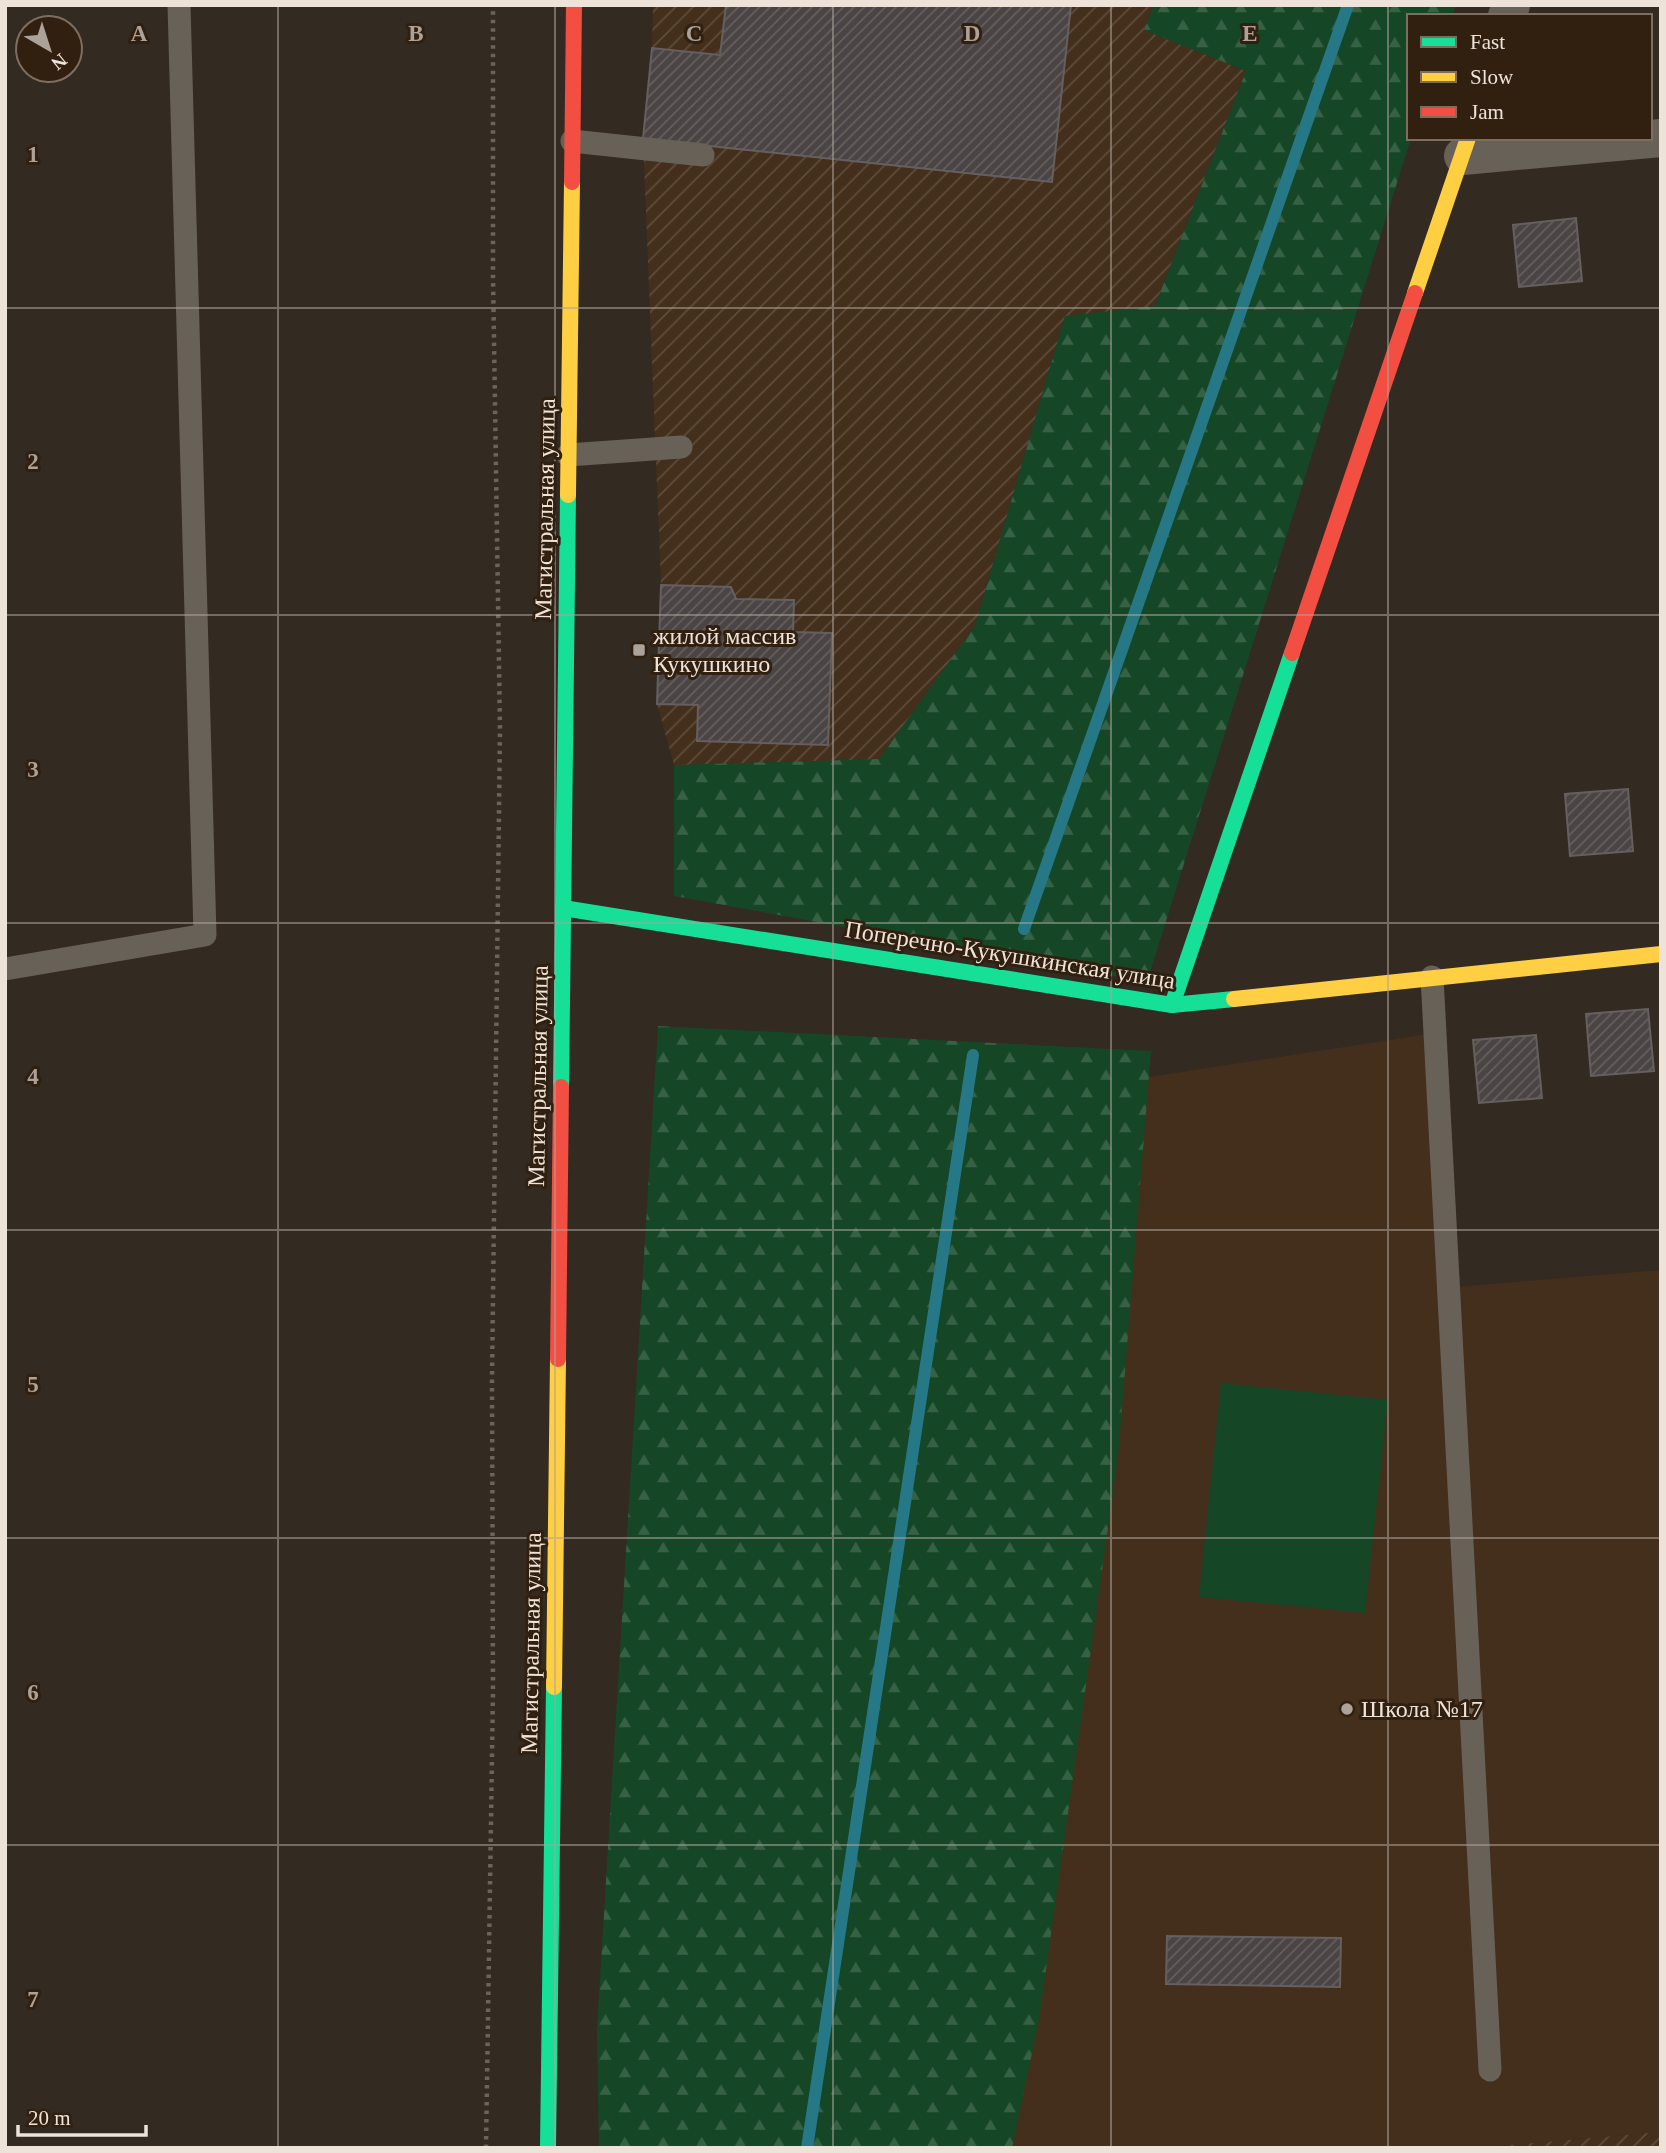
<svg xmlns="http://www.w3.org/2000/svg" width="1666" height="2153" viewBox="0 0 1666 2153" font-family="Georgia,serif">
  <defs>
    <pattern id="industrial-furrows" width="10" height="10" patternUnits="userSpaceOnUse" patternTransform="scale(1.75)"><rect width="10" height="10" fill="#432f1b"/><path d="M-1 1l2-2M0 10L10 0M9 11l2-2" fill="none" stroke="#5e4d3c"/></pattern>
    <pattern id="forest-firs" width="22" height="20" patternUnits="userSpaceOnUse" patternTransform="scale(1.75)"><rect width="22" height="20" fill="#154726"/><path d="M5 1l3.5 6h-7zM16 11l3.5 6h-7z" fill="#376145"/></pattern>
    <pattern id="building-hatch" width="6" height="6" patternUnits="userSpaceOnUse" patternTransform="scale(1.75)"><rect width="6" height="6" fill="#4b4444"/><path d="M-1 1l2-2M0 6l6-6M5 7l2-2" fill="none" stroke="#655f5e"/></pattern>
  </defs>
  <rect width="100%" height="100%" fill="#332a22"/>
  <polygon fill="#432f1b" points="1435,1033 1455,1287 1661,1270 1661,2132 1476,2148 1000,2148 1078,1088"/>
  <g fill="url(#industrial-furrows)">
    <polygon points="653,5 1154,5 1144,30 1246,71 1155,306 1065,317 975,626 879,760 674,765 657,704 661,585 643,139 652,48"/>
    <polygon points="1660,2132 1661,2148 1476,2148"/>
  </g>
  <g fill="url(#forest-firs)">
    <polygon points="1154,5 1456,5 1452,16 1409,16 1409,138 1411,138 1147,982 674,896 674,765 879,759 975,626 1065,316 1155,306 1246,71 1144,30"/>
    <polygon points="658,1026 1151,1051 1118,1457 1039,2020 1012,2148 599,2148 597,2029"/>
  </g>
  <polygon fill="#154726" points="1221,1383 1388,1400 1365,1613 1199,1597"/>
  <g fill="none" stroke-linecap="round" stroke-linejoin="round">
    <g stroke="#267886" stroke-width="12">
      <polyline points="1024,929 1348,5"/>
      <polyline points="807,2148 973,1055"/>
    </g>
  </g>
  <g fill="url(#building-hatch)" stroke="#665f60" stroke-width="2">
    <polygon points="726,5 1071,5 1052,182 643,139 652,48 720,55"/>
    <polygon points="1576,218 1582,281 1519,287 1513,225"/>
    <polygon points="661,585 731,587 736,599 794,600 793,632 832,633 828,745 697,741 698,705 657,704"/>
    <polygon points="1628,789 1633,851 1570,856 1565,794"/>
    <polygon points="1648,1009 1654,1071 1591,1076 1586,1014"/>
    <polygon points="1536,1035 1542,1098 1479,1103 1473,1040"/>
    <polygon points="1167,1936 1341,1938 1340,1987 1166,1984"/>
  </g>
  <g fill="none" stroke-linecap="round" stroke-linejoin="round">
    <polyline stroke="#6a645c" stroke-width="4.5" stroke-dasharray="3.5 5" stroke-linecap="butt" points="486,2148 493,1691 492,1378 500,730 493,275 493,5"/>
    <g stroke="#686158" stroke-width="23">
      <polyline points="572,141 703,155"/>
      <polyline points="568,455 681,447"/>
      <polyline points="5,969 205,935 179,5"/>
      <polyline points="1432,977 1490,2070"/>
    </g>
    <g stroke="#686158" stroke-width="38">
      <polyline points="1507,16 1511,5"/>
      <polyline points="1463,156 1661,138"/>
    </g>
    <g stroke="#16e098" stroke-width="16">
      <polyline points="563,908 1172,1005 1234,999"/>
      <polyline points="1172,1005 1292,653"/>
      <polyline points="561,1087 568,495"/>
      <polyline points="548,2148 554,1687"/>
    </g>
    <g stroke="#ffcf43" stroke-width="16">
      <polyline points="1415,293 1468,138"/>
      <polyline points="568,495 572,182"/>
      <polyline points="1234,999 1661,954"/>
      <polyline points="554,1687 558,1359"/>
    </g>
    <g stroke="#f24e42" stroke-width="16">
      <polyline points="572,182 574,5"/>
      <polyline points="1292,653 1415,293"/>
      <polyline points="558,1359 561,1087"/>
    </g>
  </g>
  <path fill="none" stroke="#ada299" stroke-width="2" stroke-opacity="0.55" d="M278,5V2148M555,5V2148M833,5V2148M1111,5V2148M1388,5V2148M5,308H1661M5,615H1661M5,923H1661M5,1230H1661M5,1538H1661M5,1845H1661"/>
  <g fill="#ada299" stroke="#312010" stroke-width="2.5">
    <rect x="632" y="643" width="14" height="14" rx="3.5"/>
    <circle cx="1347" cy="1709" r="7"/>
  </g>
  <g text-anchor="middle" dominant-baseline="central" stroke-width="6" stroke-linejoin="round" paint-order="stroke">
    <g font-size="24" fill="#eee3d9" stroke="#312010">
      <text transform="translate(545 509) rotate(-89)">Магистральная улица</text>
      <text transform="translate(1010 955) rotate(9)">Поперечно-Кукушкинская улица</text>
      <text transform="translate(538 1076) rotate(-89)">Магистральная улица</text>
      <text transform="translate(531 1643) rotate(-89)">Магистральная улица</text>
    </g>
    <g font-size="24" fill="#eee3d9" stroke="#312010" text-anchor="start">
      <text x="653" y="636">жилой массив<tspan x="653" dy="28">Кукушкино</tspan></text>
      <text x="1361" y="1709">Школа №17</text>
    </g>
  </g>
  <g font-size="23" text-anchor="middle" font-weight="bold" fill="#ada299" stroke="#312010" stroke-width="6" stroke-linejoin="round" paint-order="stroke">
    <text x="139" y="41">A</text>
    <text x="416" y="41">B</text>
    <text x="694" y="41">C</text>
    <text x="972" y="41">D</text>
    <text x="1250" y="41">E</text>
    <text x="33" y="162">1</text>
    <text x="33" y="469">2</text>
    <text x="33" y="777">3</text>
    <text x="33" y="1084">4</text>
    <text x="33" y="1392">5</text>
    <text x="33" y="1700">6</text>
    <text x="33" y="2007">7</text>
  </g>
  <rect width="1666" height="2153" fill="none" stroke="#eee3d9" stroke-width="14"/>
  <rect x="1407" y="14" width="245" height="126" fill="#312010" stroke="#7d6e60" stroke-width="2"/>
  <rect x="1421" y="37" width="35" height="10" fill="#16e098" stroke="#7d6e60" stroke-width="2"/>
  <text x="1470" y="49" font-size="21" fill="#eee3d9">Fast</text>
  <rect x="1421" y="72" width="35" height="10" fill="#ffcf43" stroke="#7d6e60" stroke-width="2"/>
  <text x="1470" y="84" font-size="21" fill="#eee3d9">Slow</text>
  <rect x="1421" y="107" width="35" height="10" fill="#f24e42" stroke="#7d6e60" stroke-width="2"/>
  <text x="1470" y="119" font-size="21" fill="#eee3d9">Jam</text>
  <g transform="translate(49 49) rotate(141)"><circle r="33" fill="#312010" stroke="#7d6e60" stroke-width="2"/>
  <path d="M0-5L12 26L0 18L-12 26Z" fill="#ada299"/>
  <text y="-10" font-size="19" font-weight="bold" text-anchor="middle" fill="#eee3d9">N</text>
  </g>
  <path d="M18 2125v10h128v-10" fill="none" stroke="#eee3d9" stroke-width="3.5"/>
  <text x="28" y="2125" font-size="21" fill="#eee3d9" stroke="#312010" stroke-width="5" paint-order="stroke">20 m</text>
</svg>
